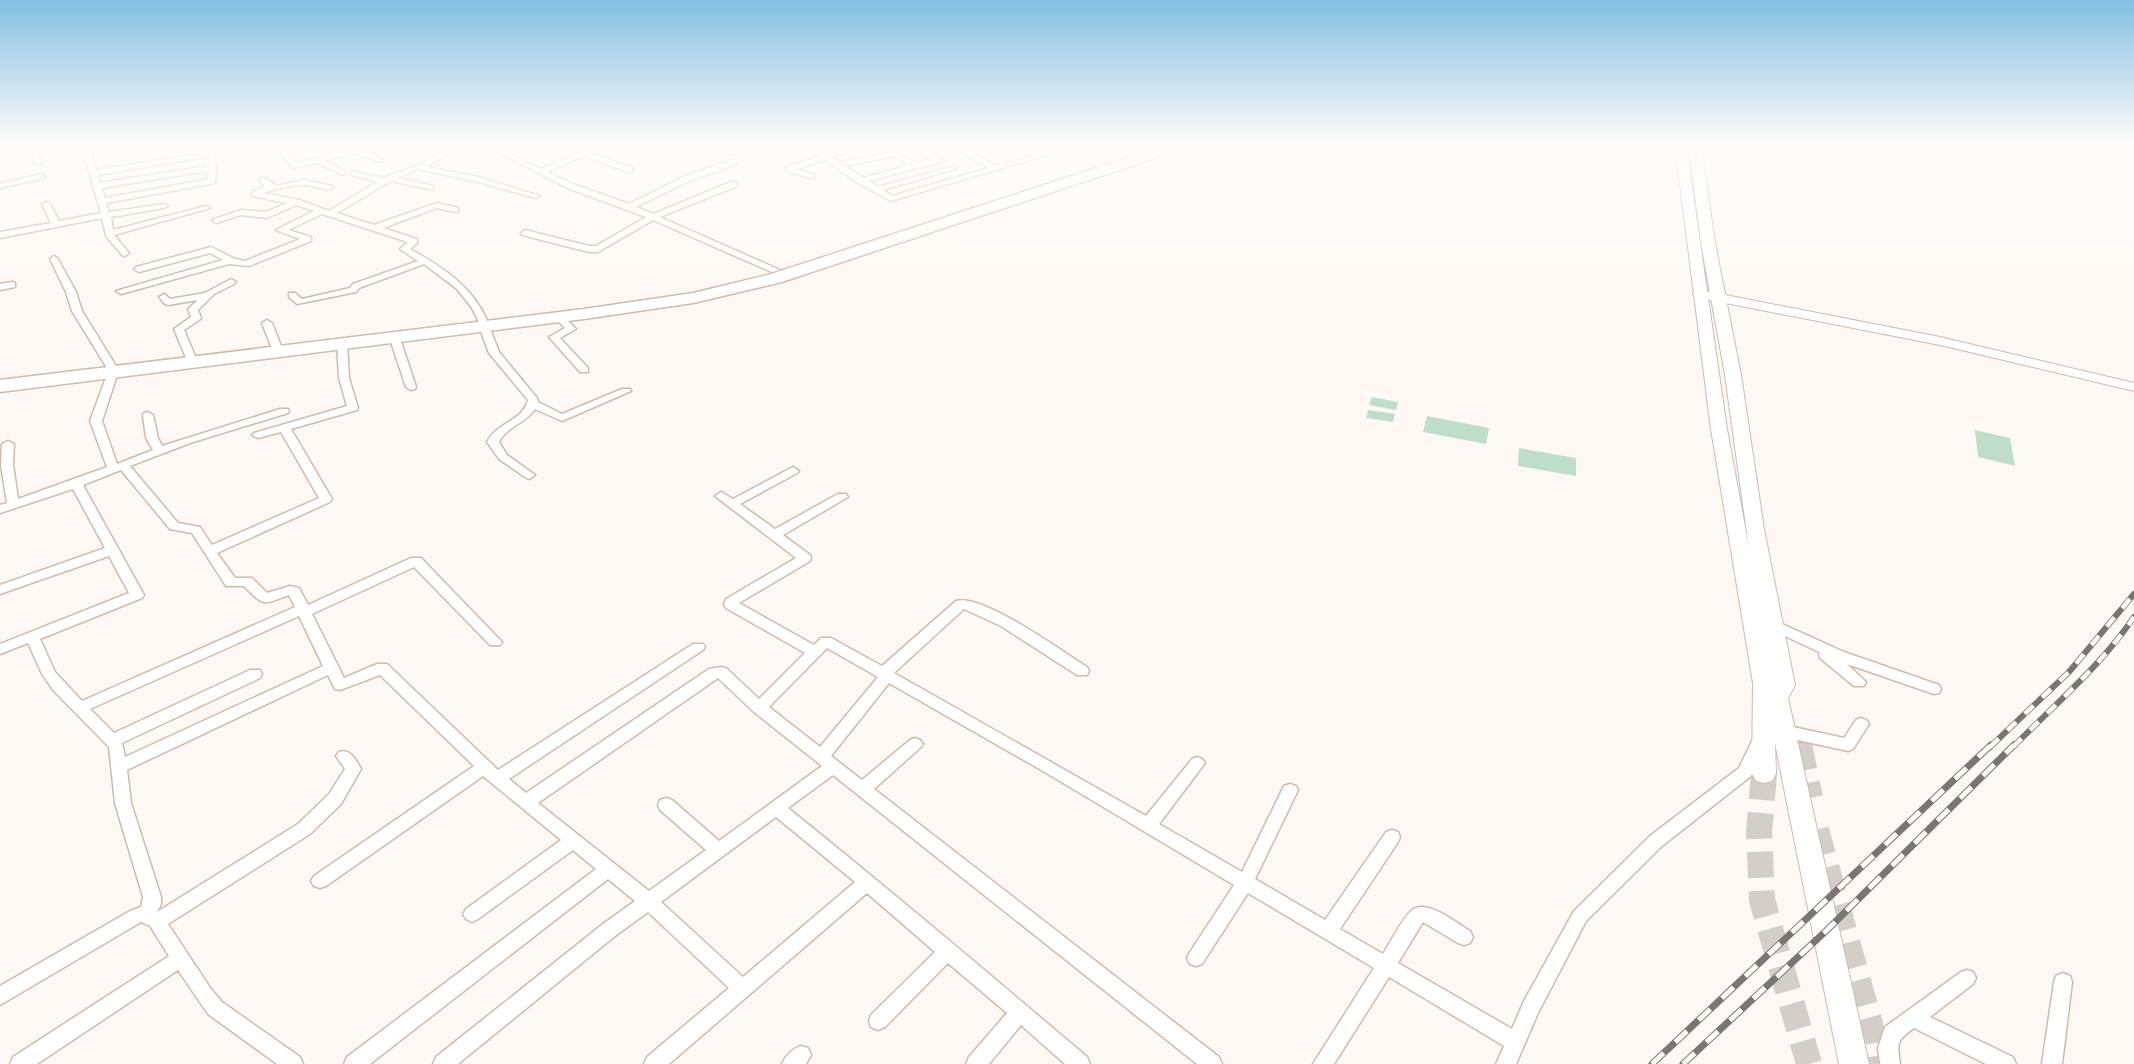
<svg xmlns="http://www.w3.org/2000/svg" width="2134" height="1064" viewBox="0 0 2134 1064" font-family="Mulish,sans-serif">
  <rect width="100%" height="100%" fill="#fdf8f4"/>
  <g fill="#bfdeca">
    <polygon points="1372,397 1398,402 1396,410 1369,405"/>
    <polygon points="1368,410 1395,414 1393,422 1366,418"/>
    <polygon points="1427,416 1489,428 1486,444 1423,432"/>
    <polygon points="1975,430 2010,438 2015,466 1978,457"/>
    <polygon points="1519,448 1576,458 1576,476 1518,466"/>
  </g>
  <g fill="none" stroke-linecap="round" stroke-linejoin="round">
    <polyline stroke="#d4cec9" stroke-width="21" stroke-dasharray="21 10" stroke-linecap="butt" points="1797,736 1799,747"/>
    <g stroke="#d4cec9" stroke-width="26" stroke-dasharray="26 13" stroke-linecap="butt">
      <polyline points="1799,745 1810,798"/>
      <polyline points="1764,774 1759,833 1762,900 1809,1064"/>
      <polyline points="1816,830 1870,1024 1876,1064"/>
    </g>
    <g stroke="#d0baa9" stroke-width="3">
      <g id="street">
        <polygon points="15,145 32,145 42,162 41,164 35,164 26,147 0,152 0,148"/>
        <path d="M81,145H89L96,170L210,152L214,154L216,168L215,183L106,203L109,212L164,204L168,206L164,208L111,217L113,230L206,206L210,208L114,235L129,253L125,256L122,255L106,236L102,218L0,238V232L51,223L42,204L46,202L50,204L59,221L101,213ZM206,157L207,166L100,183L98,175ZM207,171L208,179L105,198L102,188Z"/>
        <polygon points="170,145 185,145 140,154 136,152"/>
        <polygon points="274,145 282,145 297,163 332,154 322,145 330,145 339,152 369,145 381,145 363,151 384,160 380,162 355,153 324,161 346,171 347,173 343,175 317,163 292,168"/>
        <polygon points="397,145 407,145 424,152 417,154"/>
        <path d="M453,145H462L427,167L478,177L540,196L536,198L474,181L418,169L398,178L433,186V190L391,181L337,213L374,225L437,203L458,208V212H455L437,208L383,228L417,239V243L410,249C442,267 471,285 487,320L485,322H479L472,308L457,289L424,264L359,288L356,292L297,304L289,297V293H295L302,299L350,288L353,284L418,261L400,249L408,242L322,214L288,230L311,237V241L249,266L229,264L121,294L116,291L223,260L210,253L139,272L134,269L136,267L211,247L235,259L245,261L300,239L276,230L314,211L296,205L267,218L241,215L216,223L212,220L241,210L266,212L287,203L252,196V192L265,186L260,182V178H266L276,186L304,180L332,186L333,188L329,190C321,189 313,186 305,185C297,184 270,190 263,193L299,200L329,211L377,182L351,175V171L383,178L423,163Z"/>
        <polygon points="484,145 493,145 541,169 597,145 607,145 590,153 633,168 633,172 627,172 584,156 547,172 573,184 629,204 683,177 731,160 737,160 737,164 689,181 636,207 653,214 731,182 737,182 737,186 660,217 780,270 772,272 653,220 598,252 589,252 522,235 521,233 525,230 589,246 596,246 646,217 567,188"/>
        <polygon points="662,145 672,145 651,155 644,153"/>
        <polygon points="764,145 773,145 779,147 789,145 801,145 778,152"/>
        <path d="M804,145H813L825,152L867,145H881L830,156L840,162L894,152L917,163L931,159L909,145H918L945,161L869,181L878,187L954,166L958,168L883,190L892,196L989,168L949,145H958L996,166L1033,156L1015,145H1024L1040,153L1070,145L1074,147L891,201L858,183L825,160L797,169L814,175V179L786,171V167L820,156ZM893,156L909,165L864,178L845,166Z"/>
        <polygon points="41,174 45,176 44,178 0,188 0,184"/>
        <polygon points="54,256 58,259 76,292 82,311 116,366 115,368 107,368 72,311 66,292 50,259"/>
        <polygon points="231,279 236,282 234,284 214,294 198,310 201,318 199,320 184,330 195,356 194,358 186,358 174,329 191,317 188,309 198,300 168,305 165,304 159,297 164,294 170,299 205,293"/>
        <polygon points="12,282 15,283 15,287 0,290 0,284"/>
        <polygon points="559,314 562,315 576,329 560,338 588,368 588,372 580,372 549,337 565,328 554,317"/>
        <polygon points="267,320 272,323 281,346 280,348 276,349 271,346 262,323"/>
        <path d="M484,323L489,326L499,352L537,398L538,402L562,414L622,389H630L631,391L562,421L535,409C526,423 506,427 499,442L507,455L535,475L529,479L525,477L499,459L487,442C496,423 523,421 528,400L489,353L479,326Z"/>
        <polygon points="394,333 399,336 416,387 415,389 411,390 406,387 389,336"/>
        <path d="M342,340L347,343L349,378L358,408L357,410L291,429L332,499L330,502L217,553L235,578H252L267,593L290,586L299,588L308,605L411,558H421L502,642L500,645H490L414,567L312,614L344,678L377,664H387L498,770L693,644H703L705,647L703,650L509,779L526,793L709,669L721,667L726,668L759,699L805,653L726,608L724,605L726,599L796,558L715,496L721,492L733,499L793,467L799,471L797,473L740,504L775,529L838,494H846L848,497L783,535L810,555L811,558L810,561L739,603L814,645L821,638H831L882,666L956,601C982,593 1063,652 1087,667L1089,671L1087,675H1077L1001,626L964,609L894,673L1146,816L1192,759L1197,757L1202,759L1205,763L1202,767L1159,824L1242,872L1284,786L1290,784L1296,786L1298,790L1255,879L1325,920L1386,832L1392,830L1398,832L1400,837L1398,842L1340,929L1383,954C1390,943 1402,919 1411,911C1425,897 1457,923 1470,931L1473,937L1470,943L1464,945L1458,943L1423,922L1398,963L1512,1029L1524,1001L1574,911L1650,836L1739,768L1754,737L1759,735L1764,737L1767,741L1751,776L1662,846L1586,921L1538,1013L1516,1064H1496L1504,1046L1389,977L1334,1064H1313L1374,968L1248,893L1202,964L1196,966L1190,964L1187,958L1190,952L1234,885L1043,771L889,683L831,756L862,780L910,740L915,738L920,740L923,744L920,748L874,789L1219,1057L1222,1064H1197L833,775L788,808C889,889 988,973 1087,1057L1090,1064H1065L1021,1025L989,1064H966L969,1057L1007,1013L948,963L885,1027L878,1030L871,1027L869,1021L871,1015L935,952L867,893L669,1064H644L647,1057L729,988L648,912L615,936L458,1064H433L436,1057L603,924L635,901L608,879L370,1064H344L347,1057L596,869L573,850L478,919L472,922L466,919L463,914L466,909L561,840L483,776L326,886L320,888L314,886L311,881L314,876L474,766L380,675L340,690L335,689L328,675L127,770L131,803L161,897V904L157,912L298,824L329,794L345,769L336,756L339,752C350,748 356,760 361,769L341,804L310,834L168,924L211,989L222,1002L300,1057L303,1064H277L208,1014L178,970L37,1064H10L13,1057L169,956L150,926L141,922L0,1005V986L130,911L141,907L143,897L115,803L109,747L54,691L42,674L28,643L0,654V644L129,593L109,556L0,594V585L105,548L73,489L0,513V505L7,503L1,465L2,444L8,441L14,444L13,465L18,499L107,467L90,421L108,372L113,369L118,372L102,421L117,464L153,450L146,438L143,415L144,413L148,412L153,415L158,438L162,446L280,409H288L289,411L288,413L190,443L130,466L178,523L200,527L212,545L319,498L281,432L258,438L252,435L254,433L347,406L339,378L337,343ZM121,470L170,529L192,533L226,586H244C265,607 262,605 289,595L295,607L82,701L55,672L40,639L142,598L144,595L83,485ZM299,616L323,666L125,757L122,743L260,678L262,674L260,670H250L114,733L90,709ZM827,648L878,677L820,747L769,707ZM718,678L754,712L822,766L719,841L672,800L666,798L660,800L658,805L660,810L706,850L649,891L538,803ZM776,817L855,882L743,977L661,902Z"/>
        <polygon points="1773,620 1844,652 1939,685 1941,689 1939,693 1934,694 1847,664 1866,682 1864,686 1854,686 1820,658 1819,652 1768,628 1766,625 1768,622"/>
        <polygon points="1861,718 1866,720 1869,724 1853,749 1848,751 1784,737 1779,735 1776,731 1779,727 1784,725 1844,738 1856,720"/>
        <path d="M1967,970L1973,972L1976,978L1973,984L1930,1017L2013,1057L2016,1064H1986L1914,1028C1896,1041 1897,1042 1900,1064H1880L1878,1048L1885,1027L1961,972Z"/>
        <polygon points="2063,973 2070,976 2072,982 2062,1064 2042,1064 2054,982 2056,976"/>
        <path d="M801,1046L808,1048L811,1055L806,1064H782C786,1055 792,1049 801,1046Z"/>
      </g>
    </g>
    <g stroke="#d0baa9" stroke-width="2">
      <g id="secondary">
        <polygon points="1060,145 1072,145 1107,165 1102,168 1098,167"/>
        <polygon points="1700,290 1940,337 2134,383 2134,391 1940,345 1695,297 1693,294 1695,291"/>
      </g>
    </g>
    <g stroke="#d0baa9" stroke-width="2">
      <polygon id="primary" points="1675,145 1686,145 1727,429 1749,548 1725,375 1701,243 1689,145 1701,145 1715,243 1741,375 1764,529 1795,685 1788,698 1869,1064 1839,1064 1775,743 1776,774 1772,781 1764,783 1756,781 1752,774 1753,683 1711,429"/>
    </g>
    <g stroke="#d0baa9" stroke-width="3">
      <polygon id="highway" points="1167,145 1187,145 1185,148 782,282 693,303 584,319 0,392 0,380 584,309 693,293 771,274"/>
    </g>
    <use href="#street" fill="#fff" fill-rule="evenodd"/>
    <use href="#secondary" fill="#fff" fill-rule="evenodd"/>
    <use href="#primary" fill="#fff" fill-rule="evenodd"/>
    <use href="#highway" fill="#fff" fill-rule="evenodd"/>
    <g stroke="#7c756f" stroke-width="6">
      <g id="rail-far1">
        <polyline points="1990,747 2069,672 2134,594"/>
        <path d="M2013,747C2054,705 2101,666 2134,617"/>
      </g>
    </g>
    <g stroke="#7c756f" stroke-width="7">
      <g id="rail">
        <polyline points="1652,1064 1991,745"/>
        <polyline points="1683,1064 1827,930 2014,745"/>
      </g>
    </g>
    <use href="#rail-far1" stroke="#fff" stroke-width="4.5" stroke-dasharray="12" stroke-linecap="butt"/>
    <use href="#rail" stroke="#fff" stroke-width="5" stroke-dasharray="16" stroke-linecap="butt"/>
  </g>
  <linearGradient id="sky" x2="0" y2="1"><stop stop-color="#83bfe3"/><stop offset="0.49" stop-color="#fefcfa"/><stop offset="1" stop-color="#fefcfa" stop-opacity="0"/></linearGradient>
  <rect width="2134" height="294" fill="url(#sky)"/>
</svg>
